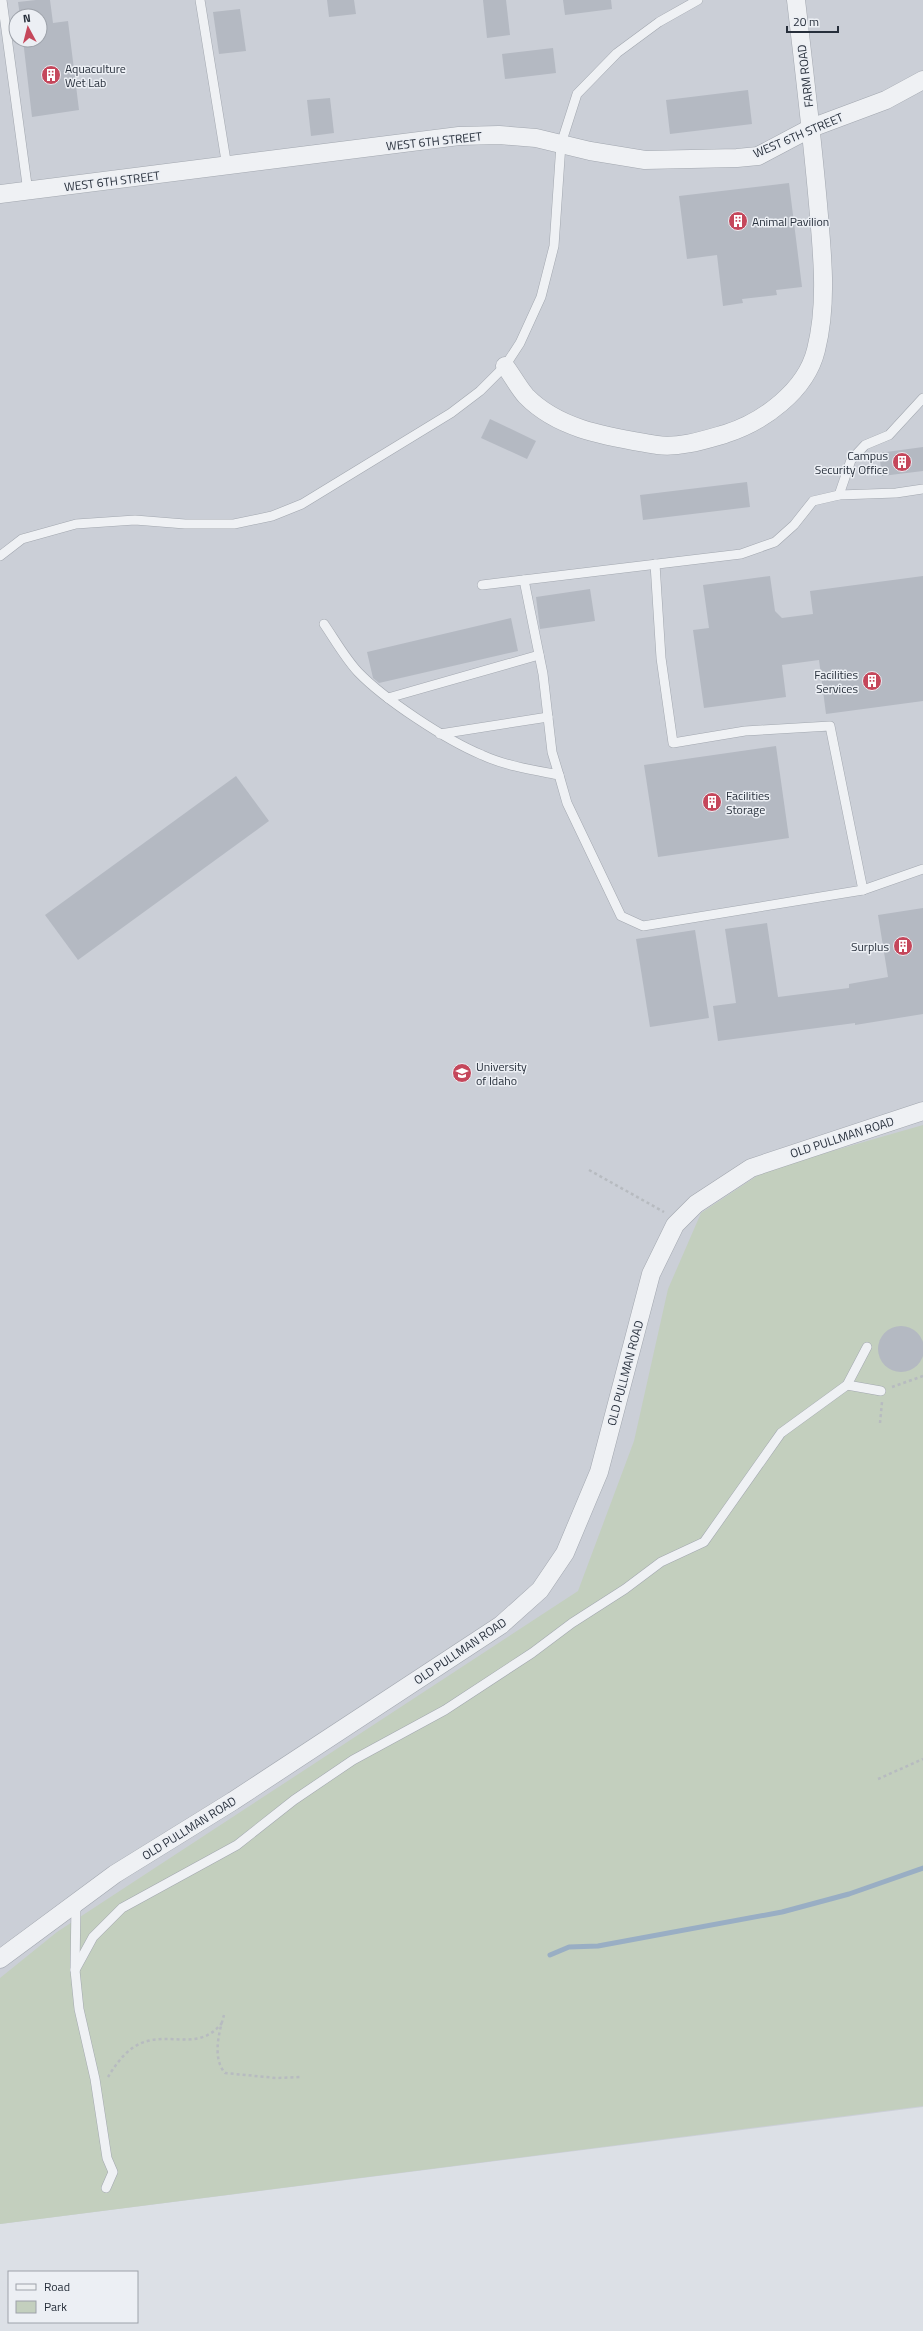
<svg xmlns="http://www.w3.org/2000/svg" width="923" height="2331" viewBox="0 0 923 2331" font-family="'Titillium Web',sans-serif">
  <rect width="100%" height="100%" fill="#dce0e6"/>
  <path fill="#cbcfd7" fill-rule="evenodd" d="M0,0H923V2107L0,2224ZM16,16H40V40H16Z"/>
  <polygon fill="#c3cfbe" points="923,1125 923,2106 0,2224 0,1978 57,1932 578,1591 634,1441 668,1289 701,1213 766,1170"/>
  <g fill="none" stroke-linecap="round" stroke-linejoin="round">
    <polyline stroke="#99aec4" stroke-width="5" points="550,1955 569,1947 598,1946 782,1912 849,1894 923,1868"/>
  </g>
  <g fill="#b4b9c2">
    <polygon points="36,0 50,0 53,23 68,21 79,110 32,117 23,40 40,40 40,16 20,16 18,2"/>
    <polygon points="327,0 354,0 356,14 329,17"/>
    <polygon points="483,0 506,0 510,35 487,38"/>
    <polygon points="563,0 611,0 612,9 565,15"/>
    <polygon points="240,9 246,51 219,54 213,12"/>
    <polygon points="553,48 556,73 505,79 502,54"/>
    <polygon points="748,90 752,124 670,134 666,100"/>
    <polygon points="330,98 334,133 311,136 307,100"/>
    <polygon points="789,183 802,287 776,290 777,295 742,299 743,303 723,306 717,255 687,259 679,196"/>
    <polygon points="490,419 536,441 527,459 481,438"/>
    <polygon points="923,447 923,471 882,476 879,453"/>
    <polygon points="747,482 750,507 643,520 640,495"/>
    <polygon points="770,576 775,611 782,618 813,614 810,591 923,576 923,701 826,714 819,660 782,665 786,697 704,708 693,630 709,628 703,585"/>
    <polygon points="590,589 595,621 540,629 536,597"/>
    <polygon points="511,618 518,651 379,683 373,678 367,652"/>
    <polygon points="776,746 789,838 658,857 644,765"/>
    <polygon points="236,776 269,821 78,960 45,915"/>
    <polygon points="923,908 923,1014 855,1025 855,1023 718,1041 713,1006 736,1003 725,929 767,923 778,997 849,988 849,984 888,977 878,915"/>
    <polygon points="695,930 709,1018 650,1027 636,939"/>
    <circle cx="901" cy="1349" r="23"/>
  </g>
  <g fill="none" stroke-linecap="round" stroke-linejoin="round">
    <g stroke="#a2a7af" stroke-width="10">
      <g id="service">
        <polyline points="2,0 28,192"/>
        <polyline points="200,0 227,167"/>
        <polyline points="839,495 851,460 865,445 889,435 923,398"/>
        <polyline points="0,556 22,539 76,524 135,520 185,524 234,524 272,516 302,504 451,413 480,391 505,366 520,343 541,297 554,246 561,144 577,94 617,53 659,22 698,0"/>
        <polyline points="655,564 661,658 673,743 745,731 830,726 863,890 923,869"/>
        <polyline points="524,580 543,674 552,752 559,775 567,803 621,916 643,926 863,890"/>
        <polyline points="482,585 741,554 775,542 794,525 813,501 839,495 896,493 923,489"/>
        <path d="M324,624C335,640 345,658 358,672C385,700 446,740 482,755C506,766 533,770 559,775"/>
        <polyline points="388,698 539,655"/>
        <polyline points="440,734 548,717"/>
        <polyline points="847,1385 881,1391"/>
        <polyline points="76,1903 75,1970 79,2009 95,2079 107,2158 113,2172 106,2188"/>
        <polyline points="75,1970 93,1937 122,1908 237,1845 294,1800 353,1760 445,1710 532,1653 572,1623 625,1589 661,1562 704,1542 781,1433 847,1385 867,1347"/>
      </g>
    </g>
    <g stroke="#a2a7af" stroke-width="19">
      <g id="minor">
        <polyline points="0,194 459,136 499,135 536,138 590,151 645,160 737,158 758,156 811,128 886,100 923,80"/>
        <path d="M505,366C512,375 518,387 526,396C560,431 612,437 657,445C680,448 704,440 725,434C763,422 806,391 816,350C828,303 822,252 818,204C812,136 804,68 796,0"/>
        <polyline points="0,1959 115,1874 233,1801 501,1625 540,1590 565,1553 599,1472 651,1274 675,1225 696,1204 751,1168 923,1111"/>
      </g>
    </g>
    <g stroke="#b7bbc0" stroke-width="2.5" stroke-dasharray="3 3" stroke-linecap="butt">
      <polyline points="589,1170 664,1212"/>
      <polyline points="892,1387 923,1376"/>
      <polyline points="880,1423 882,1402"/>
      <polyline points="878,1779 923,1759"/>
      <path d="M224,2015C219,2032 212,2058 225,2073L276,2078L301,2077"/>
      <path d="M108,2077C114,2067 123,2054 134,2047C165,2027 196,2055 222,2023"/>
    </g>
    <use href="#service" stroke="#eff1f4" stroke-width="9"/>
    <use href="#minor" stroke="#eff1f4" stroke-width="18"/>
  </g>
  <defs>
    <g id="building-disc" transform="scale(1)"><circle r="9.5" fill="#c5475b" stroke="#eceff4"/><path d="M-4-6H4V6H1V3H-1V6H-4ZM-2.5-4.3h1.7v1.8h-1.7ZM.8-4.3h1.7v1.8H.8ZM-2.5-1h1.7V.8h-1.7ZM.8-1h1.7V.8H.8Z" fill="#fff"/></g>
    <g id="university-disc" transform="scale(1)"><circle r="9.5" fill="#c5475b" stroke="#eceff4"/><path d="M0-5L7-2L0 1L-7-2ZM-4 1L0 2.5L4 1V4Q0 6-4 4Z" fill="#fff"/></g>
  </defs>
  <g fill-rule="evenodd">
    <use href="#building-disc" x="51" y="75"/>
    <use href="#building-disc" x="738" y="221"/>
    <use href="#building-disc" x="902" y="462"/>
    <use href="#building-disc" x="872" y="681"/>
    <use href="#building-disc" x="712" y="802"/>
    <use href="#building-disc" x="903" y="946"/>
    <use href="#university-disc" x="462" y="1073"/>
  </g>
  <g text-anchor="middle" dominant-baseline="central" stroke-width="3" stroke-linejoin="round" paint-order="stroke">
    <g font-size="12" fill="#272f3b" stroke="#eceff4" text-anchor="start">
      <text x="65" y="68">Aquaculture<tspan x="65" dy="14">Wet Lab</tspan></text>
      <text x="752" y="221">Animal Pavilion</text>
      <text x="888" y="455" text-anchor="end">Campus<tspan x="888" dy="14">Security Office</tspan></text>
      <text x="858" y="674" text-anchor="end">Facilities<tspan x="858" dy="14">Services</tspan></text>
      <text x="726" y="795">Facilities<tspan x="726" dy="14">Storage</tspan></text>
      <text x="889" y="946" text-anchor="end">Surplus</text>
      <text x="476" y="1066">University<tspan x="476" dy="14">of Idaho</tspan></text>
    </g>
    <g font-size="12" fill="#272f3b" stroke="#eceff4">
      <text transform="translate(805 76) rotate(-97)">FARM ROAD</text>
      <text transform="translate(798 135) rotate(-23)">WEST 6TH STREET</text>
      <text transform="translate(434 141) rotate(-6)">WEST 6TH STREET</text>
      <text transform="translate(112 181) rotate(-7)">WEST 6TH STREET</text>
      <text transform="translate(842 1137) rotate(-18)">OLD PULLMAN ROAD</text>
      <text transform="translate(625 1373) rotate(-75)">OLD PULLMAN ROAD</text>
      <text transform="translate(460 1651) rotate(-34)">OLD PULLMAN ROAD</text>
      <text transform="translate(189 1828) rotate(-32)">OLD PULLMAN ROAD</text>
    </g>
  </g>
  <rect x="8" y="2271" width="130" height="52" fill="#eceff4" stroke="#9da2aa"/>
  <rect x="16" y="2284" width="20" height="6" fill="#eff1f4" stroke="#9da2aa"/>
  <text x="44" y="2291" font-size="12" fill="#272f3b">Road</text>
  <rect x="16" y="2301" width="20" height="12" fill="#c3cfbe" stroke="#9da2aa"/>
  <text x="44" y="2311" font-size="12" fill="#272f3b">Park</text>
  <g transform="translate(28 28) rotate(353)"><circle r="19" fill="#eceff4" stroke="#9da2aa"/>
  <path d="M0-3L7 15L0 10L-7 15Z" fill="#c5475b"/>
  <text y="-6" font-size="11" font-weight="bold" text-anchor="middle" fill="#272f3b">N</text>
  </g>
  <path d="M787 26v6h51v-6" fill="none" stroke="#272f3b" stroke-width="2"/>
  <text x="793" y="26" font-size="12" fill="#272f3b" stroke="#eceff4" stroke-width="3" paint-order="stroke">20 m</text>
</svg>
